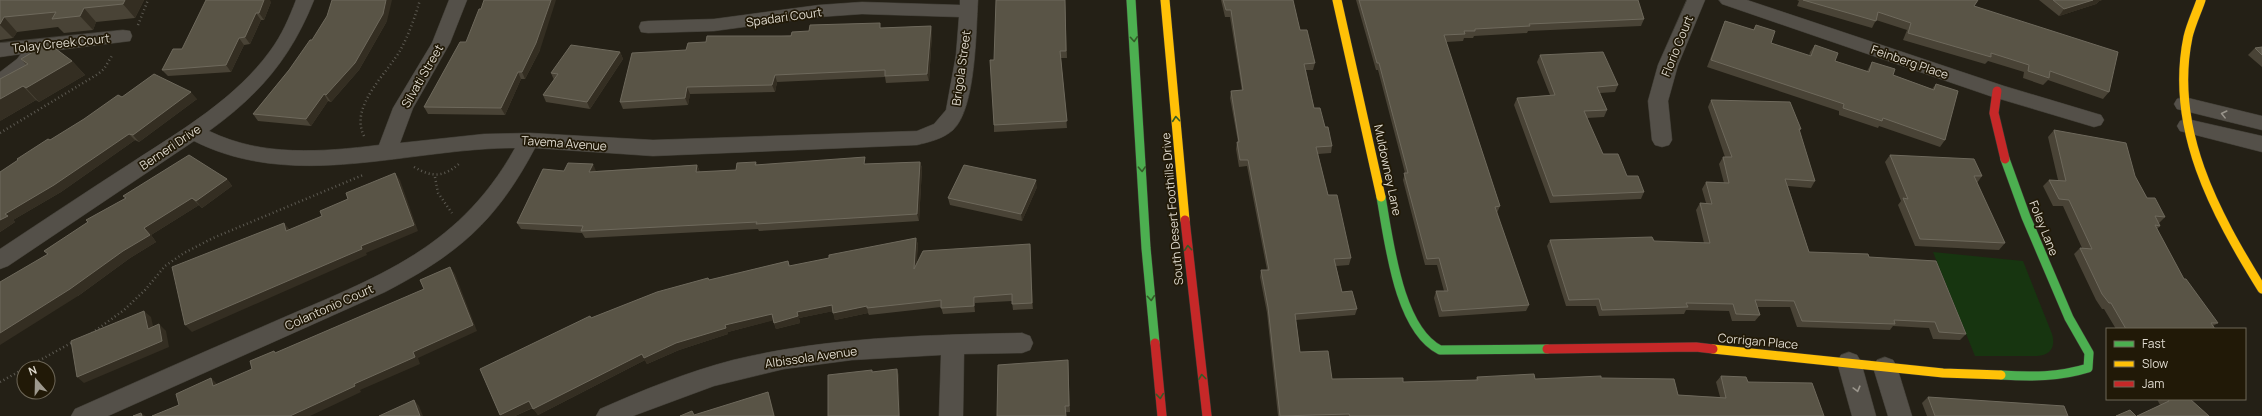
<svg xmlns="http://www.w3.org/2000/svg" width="2262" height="416" viewBox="0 0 2262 416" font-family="Manrope,sans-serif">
  <rect width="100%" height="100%" fill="#242016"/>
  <path fill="#173510" d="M1933,252L2023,261L2052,334C2056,348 2050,355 2037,356H1975Z"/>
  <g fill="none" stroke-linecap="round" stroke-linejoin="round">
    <g stroke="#3f3c34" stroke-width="1">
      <g id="street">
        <path d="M296,0H314C291,58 259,95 209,131C262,157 322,152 379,145L393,108L432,43L449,0H467L450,43L413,108L400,143L484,134L530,133L653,140L917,131L934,124L946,110L956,55L959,17L862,14L819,17L714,31L648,33L641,32L639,27L641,22L648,21L714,19L819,5L862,2L960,5V0H978C976,31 976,109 953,130C943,139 929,142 917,145L653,156L535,148C496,222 458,254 385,292L108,416H71L75,409C138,381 201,353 264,326C368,280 456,254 515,148C409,148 295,192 194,141L8,266L0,269V249C45,219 89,190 134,161C182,130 236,98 270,51C282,35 289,18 296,0Z"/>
        <polygon points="1687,0 1705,0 1678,65 1668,101 1672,140 1669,145 1662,147 1655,145 1652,140 1648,101 1658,65"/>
        <polygon points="1719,0 1747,0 2004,86 2101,115 2104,120 2101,125 2094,127 1990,96 1722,4"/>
        <path d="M123,30L130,31L132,36L130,41L42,52C32,67 19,83 0,89V72L17,59L21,54L0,57V43Z"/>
        <polygon points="2184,97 2262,116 2262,130 2177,109 2174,104 2177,99"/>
        <polygon points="2187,119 2262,136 2262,152 2180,131 2177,126 2180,121"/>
        <path d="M1022,333L1030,336L1033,343L1030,350L1022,353L964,354L963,416H939L941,355L852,360L784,369L714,386L633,416H596L600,409C643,390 687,372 733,360C828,337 925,335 1022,333Z"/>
        <polygon points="1849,352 1857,355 1861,362 1876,416 1852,416 1837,362 1841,355"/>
        <polygon points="1885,357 1893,360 1897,367 1912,416 1888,416 1873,367 1877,360"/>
      </g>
    </g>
    <g stroke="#3f3c34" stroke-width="10">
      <g id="fast">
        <polyline points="1131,0 1146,248 1155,343"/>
        <path d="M1381,197C1389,240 1398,329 1440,350L1547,349"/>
        <path d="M2001,375C2031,377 2059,377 2088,368L2089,353L2069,318L2026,217L2005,159"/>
      </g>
    </g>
    <g stroke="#3f3c34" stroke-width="10">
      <g id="slow">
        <polyline points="1165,0 1185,220"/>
        <polyline points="1337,0 1381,197"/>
        <path d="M2201,0C2197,12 2191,24 2188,37C2169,129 2215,213 2262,289"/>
        <polyline points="1713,349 1943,373 2001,375"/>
      </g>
    </g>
    <g stroke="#3f3c34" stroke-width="10">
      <g id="jam">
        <polyline points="1997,91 1994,113 2005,159"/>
        <polyline points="1185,220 1207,416"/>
        <polyline points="1155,343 1162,416"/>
        <polyline points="1547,349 1696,347 1713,349"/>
      </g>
    </g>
    <g stroke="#5d5a52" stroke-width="2.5" stroke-dasharray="1 3" stroke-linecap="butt">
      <polyline points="138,25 148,0"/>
      <polyline points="0,133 98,74 104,69 113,54"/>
      <path d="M364,136C349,106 387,74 401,49C409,34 415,17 420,0"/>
      <path d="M414,167C433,178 444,177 460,163"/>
      <polyline points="435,177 438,193 452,213"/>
      <polyline points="92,333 124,310 145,290 165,266 184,253 213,238 363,175"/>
      <polyline points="0,382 73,342"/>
    </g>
    <use href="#street" fill="#545049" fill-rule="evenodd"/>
    <use href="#fast" stroke="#4caf50" stroke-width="9"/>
    <use href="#slow" stroke="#ffc107" stroke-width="9"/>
    <use href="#jam" stroke="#c62828" stroke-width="9"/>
  </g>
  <g fill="#494336">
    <polygon points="0,0 144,0 135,18 96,22 93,30 64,33 58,27 17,32 13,38 0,40"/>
    <polygon points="1065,0 1067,58 1061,58 1067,128 994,132 994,60"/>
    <polygon points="1221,0 1293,0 1300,30 1315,63 1313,70 1306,70 1314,108 1325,127 1332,146 1331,153 1318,154 1328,195 1351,258 1349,265 1336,266 1342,292 1357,309 1355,315 1296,320 1300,352 1332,379 1403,382 1475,381 1477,377 1535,379 1601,378 1678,395 1720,397 1716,382 1721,376 1748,382 1824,416 1278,416 1267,313 1260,277 1261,270 1267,270 1247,166 1239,167 1236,149 1237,142 1238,142 1230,98 1231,91 1242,91 1230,17 1225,17"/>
    <polygon points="1356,0 1638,0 1644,19 1641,26 1528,31 1527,33 1474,36 1473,38 1464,38 1463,41 1446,42 1500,206 1497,213 1529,305 1526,311 1439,317 1434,298 1436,291 1444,291 1437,265 1425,265 1403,180 1405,173 1378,70 1376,70"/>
    <polygon points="1797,0 1978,0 1974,6 2109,92 2103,99 2048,80 2043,85 2023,78 2024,72 1988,61 1985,64 1903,40 1907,30 1876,20 1872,28 1797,6 1799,1"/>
    <polygon points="2039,0 2102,0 2099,1 2096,4 2059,16"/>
    <polygon points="271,2 264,20 261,20 250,44 244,45 231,72 168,76 162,70 182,49"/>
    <polygon points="387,21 359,70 331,102 328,101 311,126 258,121 253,114 289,70"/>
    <polygon points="1725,21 1753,30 1756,25 1771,43 1809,56 1810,52 1815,45 1835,61 1867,71 1872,62 1893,75 1932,89 1936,84 1945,140 1940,147 1879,126 1878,128 1839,115 1839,111 1707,67 1722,28"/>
    <polygon points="931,26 932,33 929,81 886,83 885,77 777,82 775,92 690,94 688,105 623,109 620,102 686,50 706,42 881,28"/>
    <polygon points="466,42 540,50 525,79 521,79 505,115 428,114 424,107"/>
    <polygon points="2262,47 2262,67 2248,55 2255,48"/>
    <polygon points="620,52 623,59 590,109 546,102 543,95 554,80 551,73"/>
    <polygon points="1540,55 1618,85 1615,92 1600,93 1607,110 1604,117 1587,118 1603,154 1644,192 1641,199 1550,203 1514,105 1517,98 1550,95 1537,62"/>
    <polygon points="21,59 72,61 85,75 39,102 36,100 0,121 26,65"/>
    <polygon points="122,97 197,99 139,142 135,140 61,192 13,220 15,222 0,232 0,172"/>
    <polygon points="1711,100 1801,129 1799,132 1815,181 1811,188 1788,186 1809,252 1869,257 1966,334 1960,340 1933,339 1929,328 1893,326 1890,330 1797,327 1790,307 1757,307 1760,315 1755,321 1732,321 1729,311 1686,310 1684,314 1599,316 1596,306 1566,306 1547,246 1550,240 1704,243 1696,210 1700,203 1706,203 1702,189 1706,182 1724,183 1719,164 1723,157 1725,157 1708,107"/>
    <polygon points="2054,130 2135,176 2147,198 2165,217 2159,223 2160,226 2157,229 2184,279 2218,323 2213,326 2215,329 2116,329 2104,309 2102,309 2096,300 2074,254 2080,248 2082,248 2063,206 2053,206 2043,186 2049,180 2058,180 2048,137"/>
    <polygon points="1890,155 1982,176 1977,183 2005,243 1999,250 1915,246 1898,205 1901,201 1885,162"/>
    <polygon points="756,162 757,165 866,164 920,162 922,168 919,221 759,231 758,229 585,238 582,233 521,229 517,223 564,171 596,171 697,165 700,172 736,170"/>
    <polygon points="227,179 232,186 202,208 199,205 151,235 156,242 130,258 78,296 48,254 44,251"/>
    <polygon points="1037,187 1022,221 950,205 948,198"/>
    <polygon points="916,238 918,245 916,265 1030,244 1033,309 1013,310 1012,301 975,303 975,312 943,314 941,307 869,315 868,313 835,320 833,311 799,318 800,323 776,329 773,320 728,332 728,334 679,350 647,364 645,360 538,415 533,408 515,416 501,416 591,318 709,280 788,261 790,266 829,258"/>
    <polygon points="1068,360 1070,412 997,416"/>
    <polygon points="1928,397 2068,416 1927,416 1922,403"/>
    <polygon points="2157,399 2190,399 2160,405"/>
  </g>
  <g fill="#342e22">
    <polygon points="125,0 144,0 135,18 123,4"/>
    <polygon points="263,0 270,0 271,2 264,20 259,13"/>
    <polygon points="386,0 392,0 387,21 359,70 331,102 326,95"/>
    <polygon points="551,0 556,0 540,50 525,79 522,72"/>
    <polygon points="2093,0 2102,0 2099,1 2096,4 2059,16 2064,9"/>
    <polygon points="84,8 96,22 93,30 80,16"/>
    <polygon points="256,13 261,20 250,44 245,37"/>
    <polygon points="4,17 17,32 13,38 0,25"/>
    <polygon points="931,26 932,33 929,81 927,74"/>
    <polygon points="239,38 244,45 231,72 226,65"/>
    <polygon points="620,52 623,59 590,109 587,102"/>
    <polygon points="72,61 85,75 39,102 26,88"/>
    <polygon points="518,72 521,79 505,115 501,108"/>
    <polygon points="775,75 777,82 775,92 772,85"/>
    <polygon points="23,86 36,100 0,121 0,99"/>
    <polygon points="687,87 690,94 688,105 685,98"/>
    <polygon points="191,92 197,99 139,142 133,135"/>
    <polygon points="324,94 328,101 311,126 306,119"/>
    <polygon points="129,134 135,140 61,192 13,220 15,222 0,232 0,220 5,214"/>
    <polygon points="920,162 922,168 919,221 917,214"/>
    <polygon points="593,164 596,171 593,178 589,172"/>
    <polygon points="697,165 700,172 696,172"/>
    <polygon points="395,173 400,180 418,231 366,253 367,255 192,332 185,325 361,246"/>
    <polygon points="227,179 232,186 202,208 196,201"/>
    <polygon points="1036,180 1037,187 1022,221 1021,214"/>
    <polygon points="192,198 199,205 151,235 156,242 130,258 78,296 0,345 0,333 144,228"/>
    <polygon points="284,223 290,230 286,231"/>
    <polygon points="916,238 918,245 916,276 914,269"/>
    <polygon points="1030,244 1031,251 1033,309 1032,303"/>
    <polygon points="450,267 455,274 477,331 418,358 420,364 360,390 361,392 310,416 290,416 354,384 413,352"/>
    <polygon points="974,297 975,303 975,312 974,306"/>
    <polygon points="832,305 834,311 799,318 800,323 776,329 774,323 797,312"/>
    <polygon points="867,306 868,313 835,320 833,313"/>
    <polygon points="144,311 151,317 155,335 148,329"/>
    <polygon points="772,314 775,320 728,332 728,334 679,350 647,364 645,360 538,415 533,409 642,354 725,325"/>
    <polygon points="159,324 166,331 169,347 84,383 77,377"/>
    <polygon points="897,369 899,375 900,416 899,416"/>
    <polygon points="211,378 218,385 213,386"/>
    <polygon points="768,392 770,398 775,416 774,416"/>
    <polygon points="414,400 419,406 423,416 420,416"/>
    <polygon points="529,401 534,407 515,416 501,416 500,415"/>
    <polygon points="141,413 146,416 142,416"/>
  </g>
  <g fill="#595446" stroke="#6e695c">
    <polygon points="0,0 125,0 123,4 84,8 80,16 52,19 56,12 4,17 0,24"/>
    <polygon points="206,0 264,0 259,13 256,13 245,37 239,38 226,65 162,70 173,49 182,49"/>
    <polygon points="332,0 386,0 383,14 355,63 326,95 324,94 306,119 253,114 289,70 310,40 312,40 327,16"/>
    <polygon points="484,0 551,0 536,43 522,72 518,72 501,108 424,107 460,42 466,42 479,9 481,9"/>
    <polygon points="996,0 1065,0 1066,51 1060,51 1067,121 994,125 990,60 994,60"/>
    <polygon points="1223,0 1293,0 1300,30 1307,30 1315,63 1304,64 1314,108 1320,108 1325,127 1328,127 1332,146 1316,147 1328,195 1337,195 1351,258 1334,259 1342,292 1352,291 1357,309 1295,314 1300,352 1328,351 1332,379 1403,378 1403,382 1478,380 1477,377 1534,374 1535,379 1601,376 1601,378 1674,379 1678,395 1726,398 1721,376 1746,377 1748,382 1812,383 1824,416 1350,416 1349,414 1280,416 1268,307 1261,270 1269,270 1248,160 1240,160 1237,142 1239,142 1231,91 1243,90 1231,10 1226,10"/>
    <polygon points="1359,0 1638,0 1644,19 1529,24 1530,26 1475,29 1475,31 1464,31 1465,34 1444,35 1500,206 1495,207 1529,305 1442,311 1436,291 1448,291 1439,258 1427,259 1404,173 1408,173 1379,63 1377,63"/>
    <polygon points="1803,0 1978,0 1974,6 2118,52 2109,92 2050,71 2049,78 2028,71 2029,65 1991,53 1991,57 1908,33 1911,23 1878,12 1876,21"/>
    <polygon points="2053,0 2093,0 2064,9"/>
    <polygon points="1725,21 1754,30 1756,25 1775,31 1771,43 1811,56 1815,45 1838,53 1835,61 1869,72 1872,62 1895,69 1893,75 1934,90 1936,84 1958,91 1945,140 1883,118 1882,121 1843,108 1844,104 1711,60"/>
    <polygon points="880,23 880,28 931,26 927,74 885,76 885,70 775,75 772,85 687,87 685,98 620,102 632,53 686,50 688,43 706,42 707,36 791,36 792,32 809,31 810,25"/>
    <polygon points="48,43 72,61 26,88 23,86 0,99 0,79 28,64 21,59"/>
    <polygon points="571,45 620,52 587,102 543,95 558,74 551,73"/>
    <polygon points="2262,47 2262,55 2255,48"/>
    <polygon points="1603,52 1618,85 1597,87 1607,110 1584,111 1603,154 1618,154 1627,176 1638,176 1644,192 1553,196 1517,98 1555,95 1540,55"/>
    <polygon points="154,74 191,92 133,135 129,134 54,185 5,214 8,216 0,220 0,172 18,160 17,159 48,139 50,140 84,119 118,95 122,97"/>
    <polygon points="1711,100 1790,102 1801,129 1799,129 1815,181 1785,179 1809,252 1868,254 1869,257 1936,261 1966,334 1939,332 1935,322 1894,320 1895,324 1802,321 1794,301 1755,300 1760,315 1736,314 1733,304 1686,303 1688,307 1602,310 1599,299 1569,300 1550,240 1652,237 1654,241 1710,243 1700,203 1712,204 1706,182 1729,183 1723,157 1732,157"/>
    <polygon points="2054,130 2126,143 2135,176 2147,198 2155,198 2165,217 2155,216 2160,226 2155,225 2184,279 2186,279 2218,323 2211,323 2215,329 2126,329 2111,303 2109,303 2102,294 2080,248 2092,249 2069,200 2059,199 2049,180 2066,181"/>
    <polygon points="189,155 227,179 196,201 192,198 144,228 150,235 123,251 70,289 0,333 0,282 48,254 44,251 88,222 86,220 126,198 123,196"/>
    <polygon points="1890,155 1974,159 1982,176 1974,176 2005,243 1920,239 1903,198 1908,199"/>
    <polygon points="865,157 864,164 920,162 917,214 756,224 757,222 581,231 583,226 517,223 543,169 564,171 568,163 593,164 589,172 697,165 696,172 736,170 737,163 756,162 755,165"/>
    <polygon points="964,165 1036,180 1021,214 948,198"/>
    <polygon points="395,173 414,225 361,246 362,249 185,325 172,267 284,223 286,231 322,216 320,211 348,199 346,193"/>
    <polygon points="916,238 914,269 923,251 1030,244 1032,303 1012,304 1012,294 974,297 974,306 941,308 941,300 867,308 867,306 833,313 832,305 797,312 798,316 774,323 772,314 725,325 726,328 676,343 644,358 642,354 533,409 529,401 500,415 480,369 590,316 591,318 657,292 708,278 709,280 788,261 789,266 829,258 829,255"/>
    <polygon points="450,267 473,325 413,352 415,357 354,384 355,386 290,416 152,416 179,405 176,394 211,378 213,386 252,369 250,361 274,351 275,353 424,289 420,280"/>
    <polygon points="144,311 148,329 159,324 162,341 77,377 71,341"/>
    <polygon points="1068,360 1069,406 1065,406 1066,416 997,416 998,365"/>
    <polygon points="897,369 899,416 828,416 828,375 872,370 872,372"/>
    <polygon points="768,392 774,416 680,416 692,411 694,415"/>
    <polygon points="1928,397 2064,406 2068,416 1935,416"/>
    <polygon points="2168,399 2190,399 2209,416 2137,416 2169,401"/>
    <polygon points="414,400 420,416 379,416"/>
    <polygon points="2130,410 2136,416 2116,416"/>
    <polygon points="141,413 142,416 133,416"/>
  </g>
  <defs><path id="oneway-chevron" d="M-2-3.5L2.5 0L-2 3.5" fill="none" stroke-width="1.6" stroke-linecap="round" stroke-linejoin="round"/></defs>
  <g stroke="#345c28">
    <use href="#oneway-chevron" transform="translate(1134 39) rotate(86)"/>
    <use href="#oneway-chevron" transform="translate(1176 119) rotate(-95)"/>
    <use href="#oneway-chevron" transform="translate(1142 169) rotate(87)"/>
    <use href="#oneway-chevron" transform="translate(1188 248) rotate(-95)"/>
    <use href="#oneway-chevron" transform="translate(1151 298) rotate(85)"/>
    <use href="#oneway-chevron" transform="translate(1202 377) rotate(-97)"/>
    <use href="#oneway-chevron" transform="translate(1160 396) rotate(84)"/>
  </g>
  <g stroke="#9a958c">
    <use href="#oneway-chevron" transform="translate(2224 114) rotate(-166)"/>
    <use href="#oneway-chevron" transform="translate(1857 389) rotate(75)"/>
  </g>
  <g text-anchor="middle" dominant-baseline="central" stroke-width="3.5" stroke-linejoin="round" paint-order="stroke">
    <g font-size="12" fill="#dfdacf" stroke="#211907">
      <text transform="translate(784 17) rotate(-8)">Spadari Court</text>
      <text transform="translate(61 43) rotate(-6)">Tolay Creek Court</text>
      <text transform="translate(1677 46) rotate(-68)">Florio Court</text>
      <text transform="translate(1910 62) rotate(19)">Feinberg Place</text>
      <text transform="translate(961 68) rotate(-82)">Brigola Street</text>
      <text transform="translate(422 76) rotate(-60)">Silvati Street</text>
      <text transform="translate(564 143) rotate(4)">Tavema Avenue</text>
      <text transform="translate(170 147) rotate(-34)">Berneri Drive</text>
      <text transform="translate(1388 170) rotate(78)">Muldowney Lane</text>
      <text transform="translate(1172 209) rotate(-95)">South Desert Foothills Drive</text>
      <text transform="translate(2044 228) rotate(68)">Foley Lane</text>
      <text transform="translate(329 307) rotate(-24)">Colantonio Court</text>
      <text transform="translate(1758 341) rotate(5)">Corrigan Place</text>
      <text transform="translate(811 357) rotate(-8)">Albissola Avenue</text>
    </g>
  </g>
  <rect x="2106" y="328" width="140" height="72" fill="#211907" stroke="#6d6657"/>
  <rect x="2114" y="341" width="20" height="6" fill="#4caf50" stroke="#6d6657"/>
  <text x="2142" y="348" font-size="12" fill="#dfdacf">Fast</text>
  <rect x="2114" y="361" width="20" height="6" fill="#ffc107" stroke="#6d6657"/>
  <text x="2142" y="368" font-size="12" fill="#dfdacf">Slow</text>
  <rect x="2114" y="381" width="20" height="6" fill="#c62828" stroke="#6d6657"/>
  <text x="2142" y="388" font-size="12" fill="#dfdacf">Jam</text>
  <g transform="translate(36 380) rotate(340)"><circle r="19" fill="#211907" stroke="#6d6657"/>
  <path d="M0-3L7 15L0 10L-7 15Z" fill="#9e998e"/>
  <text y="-6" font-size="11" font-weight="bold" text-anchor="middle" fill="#dfdacf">N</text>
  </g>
</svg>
